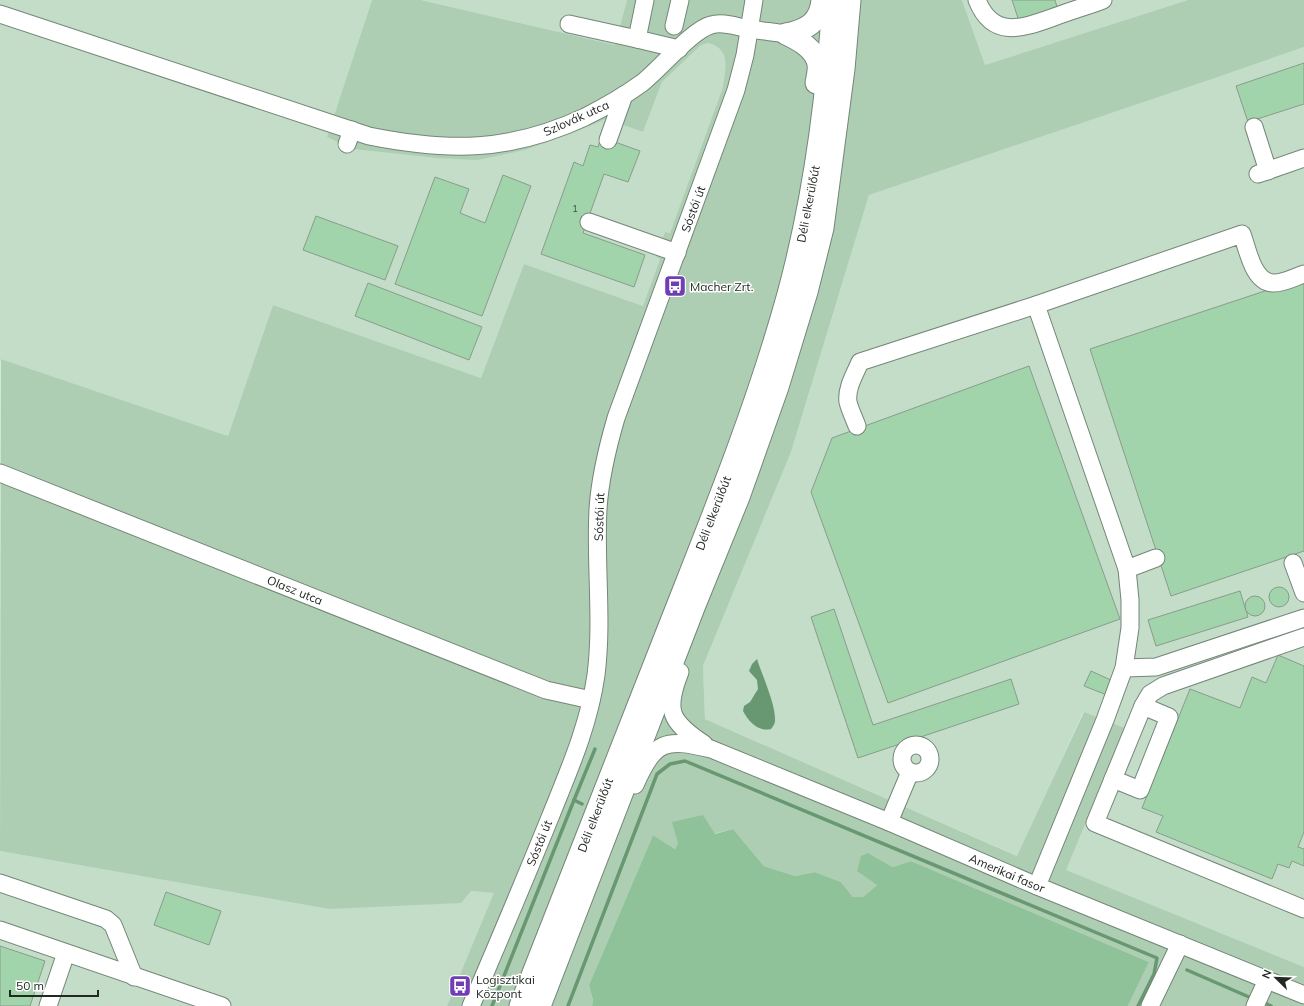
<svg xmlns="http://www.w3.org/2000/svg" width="1304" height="1006" viewBox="0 0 1304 1006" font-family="Mulish,sans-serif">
  <rect width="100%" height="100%" fill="#d6ead9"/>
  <g fill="#c3ddc8">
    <polygon points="0,0 372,0 327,137 525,150 573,133 606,119 643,132 662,82 700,46 707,43 720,47 724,55 726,65 723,87 670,233 665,232 656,257 660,259 643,306 524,264 481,378 273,305 228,436 1,359 0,362"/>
    <polygon points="421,0 627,0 615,45"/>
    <polygon points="962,0 1188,0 985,65"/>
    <polygon points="1304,47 1304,967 1065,870 1125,728 1083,712 1018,856 705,719 703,666 791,452 869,195 1215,78"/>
    <polygon points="0,851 329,909 471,891 495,893 447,1006 0,1006"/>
  </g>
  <path fill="#aeceb3" d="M372,0H421L615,45L627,0H962L985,65L1188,0H1304V47L1215,78L869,195L791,452L703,666L705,719L1017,856L1084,712L1125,728L1066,870L1304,967V1006H1128L1149,962L911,861L893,867L868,853L877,885L863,897H853L841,882L815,872L795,876L764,866L733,829L678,843L675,849L653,835L589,985L593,1000L592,1006H447L494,893L471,891L461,903L329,909L0,851L1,359L228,436L273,305L481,378L524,264L643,306L660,259L656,257L665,232L670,233L723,87C725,68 732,48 707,43L700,46L662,82L643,132L606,119L573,133L525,150L477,160L437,158L354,149L327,137Z"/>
  <polygon fill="#90c29a" points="703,815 715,834 733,829 764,866 795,876 815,872 841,882 853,897 863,897 877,885 857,871 861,856 868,853 893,867 911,861 1149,962 1128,1006 592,1006 593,1000 589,985 653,835 675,849 678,843 672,822"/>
  <path fill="#689872" d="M757,659C762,675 776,705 775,721C775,724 773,726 771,729C758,732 749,722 743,711L744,706L750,702L758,689L757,680L749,671L752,664Z"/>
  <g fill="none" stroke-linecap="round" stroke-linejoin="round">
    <g stroke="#689872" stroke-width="3.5">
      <polyline points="574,800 595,749"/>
      <polyline points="1187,970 1249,997"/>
      <polyline points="1265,1003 1271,1006"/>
      <polyline points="492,1006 574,800 582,804"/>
      <polyline points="568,1006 657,774 670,764 685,761 1157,958 1154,974 1138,1006"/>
    </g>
  </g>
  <g fill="#a2d4ab" stroke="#899c8c">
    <polygon points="1012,0 1055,0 1057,7 1019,21"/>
    <polygon points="1304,63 1304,104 1248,122 1236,86"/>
    <polygon points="601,137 640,151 628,182 604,174 583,233 645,255 634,287 541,254 574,162 583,166 590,145 598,147"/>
    <polygon points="503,175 531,186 482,316 395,284 435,177 469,189 460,213 485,223"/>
    <polygon points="316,216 398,246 385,280 303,250"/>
    <polygon points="1304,278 1304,551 1171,596 1090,349"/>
    <polygon points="368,283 482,327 469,360 355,316"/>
    <polygon points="1029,366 1120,619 888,703 811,492 832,438"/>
    <circle cx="1279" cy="597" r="10"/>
    <polygon points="1240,591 1248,617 1156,646 1148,620"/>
    <circle cx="1255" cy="606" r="10"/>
    <polygon points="834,609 873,725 1011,679 1019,704 858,758 811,617"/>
    <polygon points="1278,655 1304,666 1304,832 1298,847 1304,849 1304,866 1292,861 1289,868 1278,864 1272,879 1156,832 1163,816 1142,808 1190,689 1240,708 1252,677 1266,683"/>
    <polygon points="1091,671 1113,681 1107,695 1084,686"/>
    <polygon points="166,892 221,911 209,945 154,925"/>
    <polygon points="0,946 45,961 30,1006 0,1006"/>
  </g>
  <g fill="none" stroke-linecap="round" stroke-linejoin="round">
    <g stroke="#748677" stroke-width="19">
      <g id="minor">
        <polyline points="645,0 637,39 679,49"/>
        <path d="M977,0C993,40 1023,28 1054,17C1070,11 1087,6 1103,0"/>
        <path d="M0,14L369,136C449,152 510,152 585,117C605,107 624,96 642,83C660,69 692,30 711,25C723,21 737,27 750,29C762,31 774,32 786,34"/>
        <polyline points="569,24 637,39"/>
        <polyline points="674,26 680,0"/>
        <polyline points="1254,127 1268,171"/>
        <polyline points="608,140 624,95"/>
        <polyline points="347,144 352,130"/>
        <polyline points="1258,174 1304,158"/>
        <polyline points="589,222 677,253"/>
        <path d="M857,426C854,418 850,410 848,402C846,388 855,374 860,362L1036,305"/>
        <polyline points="0,473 546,690 591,700"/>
        <polyline points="1293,563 1304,593"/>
        <polyline points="1127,569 1156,558"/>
        <polyline points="1304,637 1163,686 1150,694 1143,706 1095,823 1304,909"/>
        <polyline points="1124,668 1156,667 1304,618"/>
        <path d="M680,672C665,710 669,721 704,744"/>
        <circle cx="916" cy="759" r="14"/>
        <polyline points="1113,779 1140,790 1169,717 1143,706"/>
        <path d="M635,785C655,740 665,738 711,749L889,822L1037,886L1304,995"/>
        <polyline points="889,822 910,772"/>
        <polyline points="0,883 106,919 113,925 134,977"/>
        <path d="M1037,886L1105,720L1124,668L1130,628V600L1127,569L1036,305L1242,234C1248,250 1253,283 1274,283C1284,283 1295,277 1304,274"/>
        <polyline points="0,930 222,1006"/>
        <polyline points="48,1006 66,953"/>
        <path d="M471,1006C498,943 525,879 551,815C569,770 589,725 596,675C603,620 595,564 598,509C600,477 607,449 616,418L736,90L745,55L754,0"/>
        <polyline points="1150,1006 1180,944"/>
        <polyline points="1255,1006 1267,980"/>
      </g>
    </g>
    <g stroke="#748677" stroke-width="23">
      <g id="major">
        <path d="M786,34C798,40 815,48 818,64C819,70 817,77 816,83"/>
        <path d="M786,34C806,30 820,23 822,0"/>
        <path d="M520,1006C569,882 617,758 666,634C710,522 756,410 788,294C814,198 827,99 833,0"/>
        <polyline points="540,1006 695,605 739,497 778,387 807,292 823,228 844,69 850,0"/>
      </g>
    </g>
    <use href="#minor" stroke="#fff" stroke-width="17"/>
    <use href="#major" stroke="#fff" stroke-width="21"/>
  </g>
  <defs>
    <g id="bus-square" transform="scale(1.15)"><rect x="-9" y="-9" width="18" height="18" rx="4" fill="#713db4" stroke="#fff"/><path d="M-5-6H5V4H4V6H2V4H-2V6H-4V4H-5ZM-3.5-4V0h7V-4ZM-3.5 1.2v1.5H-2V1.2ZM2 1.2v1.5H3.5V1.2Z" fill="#fff"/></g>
  </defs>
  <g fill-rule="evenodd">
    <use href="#bus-square" x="675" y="286"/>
    <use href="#bus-square" x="460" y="986"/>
  </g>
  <g text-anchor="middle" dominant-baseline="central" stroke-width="3" stroke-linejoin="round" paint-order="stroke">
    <g font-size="10" fill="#425445">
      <text x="575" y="208">1</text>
    </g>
    <g font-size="12" fill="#222923" stroke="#fff">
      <text transform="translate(576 118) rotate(-24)">Szlovák utca</text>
      <text transform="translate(808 204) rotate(-79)">Déli elkerülőút</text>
      <text transform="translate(693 209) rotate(-70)">Sóstói út</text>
      <text transform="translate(713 513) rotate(-69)">Déli elkerülőút</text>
      <text transform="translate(599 517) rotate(-88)">Sóstói út</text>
      <text transform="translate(295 590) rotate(22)">Olasz utca</text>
      <text transform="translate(595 815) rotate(-69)">Déli elkerülőút</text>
      <text transform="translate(539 843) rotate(-68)">Sóstói út</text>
      <text transform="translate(1007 873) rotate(23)">Amerikai fasor</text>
    </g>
    <g font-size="12" fill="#222923" stroke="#fff" text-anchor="start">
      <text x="690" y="286">Macher Zrt.</text>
      <text x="476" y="979">Logisztikai<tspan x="476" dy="14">Központ</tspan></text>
    </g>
  </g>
  <g transform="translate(1276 978) rotate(293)" stroke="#ffffff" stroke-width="3" paint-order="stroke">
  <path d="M0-3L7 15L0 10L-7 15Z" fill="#222923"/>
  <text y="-6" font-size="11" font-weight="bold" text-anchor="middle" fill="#222923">N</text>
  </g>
  <path d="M10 990v6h88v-6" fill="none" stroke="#222923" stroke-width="2"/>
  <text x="16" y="990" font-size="12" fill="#222923" stroke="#ffffff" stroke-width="3" paint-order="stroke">50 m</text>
</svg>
